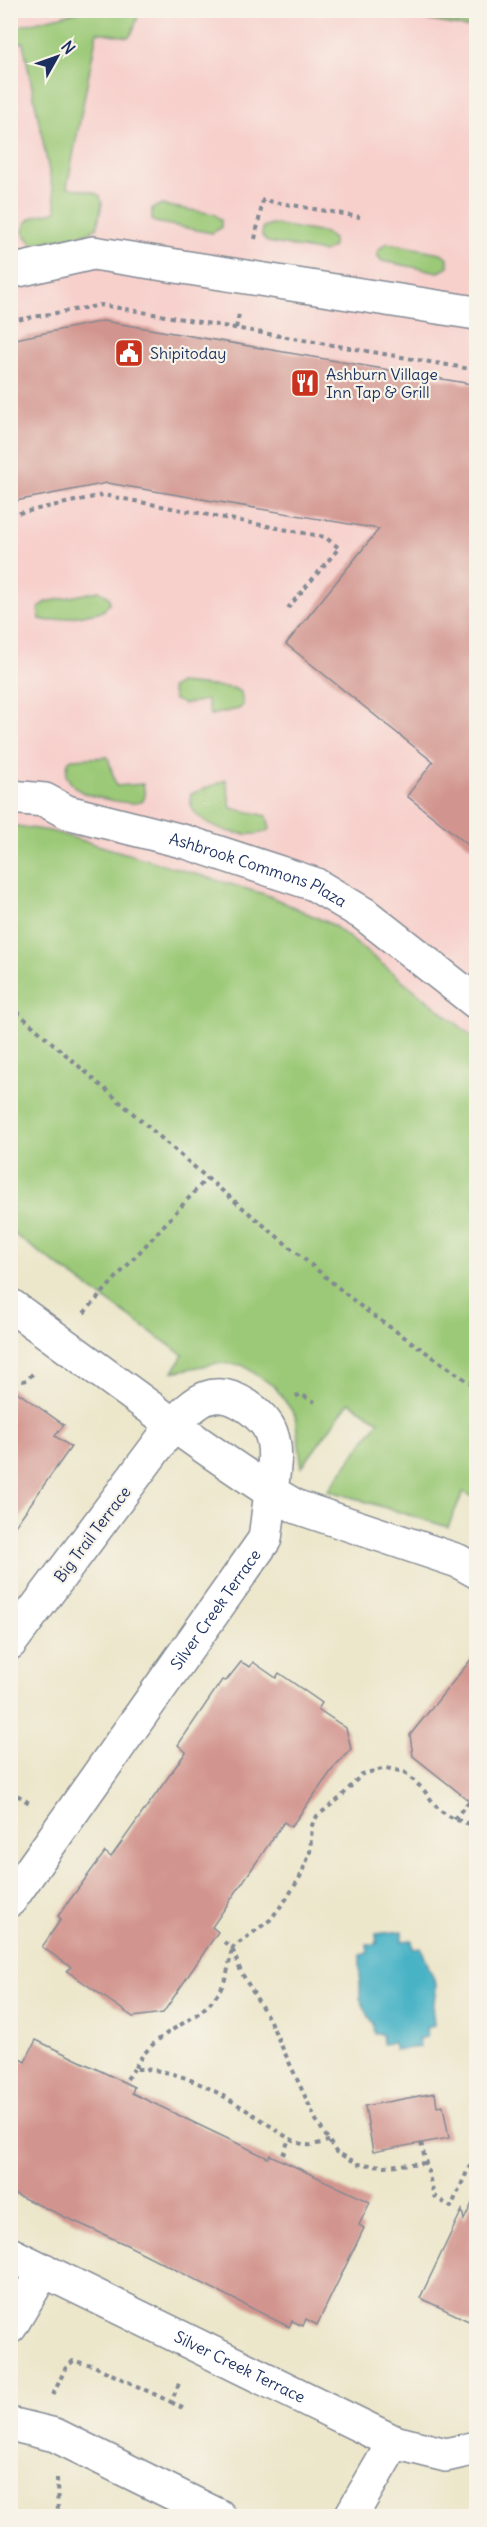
<svg xmlns="http://www.w3.org/2000/svg" width="487" height="2527" viewBox="0 0 487 2527" font-family="Delius,sans-serif">
  <rect width="100%" height="100%" fill="#f7f3e8"/>
  <filter id="ink" filterUnits="userSpaceOnUse"><feTurbulence type="fractalNoise" baseFrequency=".0167" numOctaves="2"/><feDisplacementMap in="SourceGraphic" scale="12" xChannelSelector="R" yChannelSelector="G"/><feConvolveMatrix kernelMatrix="1 2 1 2 8 2 1 2 1" color-interpolation-filters="sRGB"/></filter>
  <filter id="wash" filterUnits="userSpaceOnUse"><feTurbulence type="fractalNoise" baseFrequency=".008" numOctaves="4" result="noise"/><feDisplacementMap in="SourceGraphic" scale="24" xChannelSelector="R" yChannelSelector="G"/><feGaussianBlur stdDeviation="1.35" result="paint"/><feColorMatrix in="noise" values="0 0 0 0 0 0 0 0 0 0 0 0 0 0 0 0 0 1.4 0 .05"/><feComposite in="paint" operator="in"/></filter>
  <g filter="url(#wash)">
    <rect width="100%" height="100%" fill="#ece6ca"/>
    <polygon fill="#f7d0cc" points="10,11 476,11 476,1039 333,925 267,895 50,831 11,825"/>
    <g fill="#9bc977" stroke="#5b7c6a" stroke-width="1.5">
      <path d="M85,10L140,11L132,33L128,37L97,32L67,187L93,192L100,196L102,203L97,228L88,233L33,245L23,232C26,213 42,216 57,211L23,42L11,45V28Z"/>
      <polygon points="423,11 476,11 476,29 427,20"/>
      <polygon points="161,205 214,214 221,220 221,228 212,233 155,222 152,220 152,208"/>
      <polygon points="272,224 325,233 333,239 333,247 324,252 267,242 262,236 263,227"/>
      <polygon points="387,243 441,253 448,258 448,267 439,272 382,261 377,255 378,250"/>
      <polygon points="99,591 109,597 110,602 103,611 50,621 40,619 38,609 46,602"/>
      <polygon points="179,683 233,688 241,692 243,705 239,709 210,715 207,700 184,704 174,700 171,688"/>
      <path d="M108,757L116,786L143,784L145,796L143,801C134,807 92,797 82,792C74,788 70,783 66,775L68,762L72,759Z"/>
      <path d="M226,780L231,808L267,816L270,829C252,844 182,825 191,794Z"/>
      <polygon points="10,825 50,831 267,895 333,925 476,1039 476,1498 463,1492 448,1527 328,1490 379,1421 349,1402 302,1467 295,1415 275,1387 242,1365 218,1363 173,1372 183,1355 11,1232"/>
    </g>
    <polygon fill="#49b3c6" stroke="#327192" stroke-width="1.5" points="402,1931 402,1941 412,1940 413,1949 421,1948 436,1984 433,2013 434,2026 426,2028 427,2037 418,2039 420,2047 395,2050 393,2043 383,2044 382,2034 375,2034 373,2025 360,1998 360,1955 368,1953 367,1944 377,1944 376,1934"/>
    <g id="blocks">
      <g fill="#d2948e">
        <polygon points="103,321 477,385 477,852 407,796 433,762 286,644 379,529 107,483 10,502 10,340"/>
        <polygon points="10,1387 64,1425 55,1436 71,1447 10,1533"/>
        <polygon points="477,1652 477,1807 413,1756 410,1735"/>
        <polygon points="241,1662 250,1667 253,1662 276,1678 279,1673 322,1703 318,1709 346,1728 351,1749 335,1766 291,1827 284,1822 212,1927 218,1932 163,2013 133,2017 67,1971 71,1967 42,1947 61,1919 58,1916 105,1852 111,1857 186,1752 178,1745 222,1680 226,1681"/>
        <polygon points="36,2040 134,2087 132,2093 268,2158 270,2155 370,2202 359,2225 364,2228 317,2325 306,2319 303,2326 292,2321 289,2327 127,2245 10,2192 10,2079 20,2059 25,2062"/>
        <polygon points="435,2093 437,2107 443,2106 449,2138 373,2152 365,2106"/>
        <polygon points="477,2193 477,2325 420,2298 462,2210 464,2220"/>
      </g>
    </g>
  </g>
  <g filter="url(#ink)">
    <use href="#blocks" fill-opacity="0" stroke="#848a94" stroke-width="1.5"/>
    <g fill="none" stroke-linecap="round" stroke-linejoin="round">
      <g stroke="#848a94" stroke-width="36">
        <g id="minor">
          <polyline points="10,272 93,253 476,313"/>
          <path id="s1" d="M10,797L45,800L67,812L186,842L314,884L364,914L476,1002"/>
          <path d="M10,1305L151,1408C190,1438 230,1465 271,1492C273,1473 278,1451 271,1433C268,1423 255,1411 247,1406C214,1384 197,1400 173,1425L10,1643"/>
          <path id="s2" d="M10,1900L265,1539L271,1492L297,1507L458,1561L476,1571"/>
          <path id="s3" d="M10,2254L394,2442L446,2455L476,2448"/>
          <polyline points="10,2327 44,2270"/>
          <polyline points="10,2424 55,2435 219,2516"/>
          <polyline points="351,2516 394,2442"/>
        </g>
      </g>
      <g stroke="#848a94" stroke-width="4" stroke-dasharray="4.5 4.5" stroke-linecap="butt">
        <polyline points="255,239 263,200 360,217"/>
        <polyline points="10,321 102,305 476,370"/>
        <polyline points="236,328 239,314"/>
        <polyline points="10,515 103,495 325,537 339,548 288,608"/>
        <polyline points="10,1006 207,1178 364,1309 476,1387"/>
        <polyline points="84,1313 207,1178"/>
        <polyline points="13,1383 27,1380 35,1371"/>
        <polyline points="296,1397 300,1394 315,1402"/>
        <polyline points="10,1790 29,1803"/>
        <polyline points="454,1819 473,1797"/>
        <polyline points="224,1942 232,1948 270,1920 287,1898 300,1877 310,1853 312,1825 317,1816 340,1798 362,1774 386,1768 404,1772 423,1789 439,1810 454,1819 476,1826"/>
        <polyline points="127,2079 134,2069"/>
        <path d="M329,2141C322,2142 313,2146 306,2145C286,2140 271,2125 254,2115C217,2091 179,2068 134,2069C157,2027 192,2027 216,1996C227,1982 229,1964 232,1948L241,1972L269,2019L316,2120L336,2152L359,2164L385,2166L426,2163"/>
        <polyline points="421,2143 434,2196 451,2207 476,2152"/>
        <polyline points="283,2155 289,2139"/>
        <polyline points="53,2395 65,2369 73,2361 92,2365 171,2402 180,2381"/>
        <polyline points="171,2402 186,2410"/>
        <polyline points="57,2478 58,2516"/>
        <polyline points="38,2516 57,2515"/>
      </g>
      <use href="#minor" stroke="#fff" stroke-width="33"/>
    </g>
  </g>
  <defs>
    <g id="civic-square" transform="scale(1.5)"><rect x="-9" y="-9" width="18" height="18" rx="4" fill="#c8321e" stroke="#f7f3e8"/><path d="M-.6-6.5H3V-4.5H.6V-3L4-1V1h2V6H-6V1h2V-1L-.6-3ZM-1.2 2.5V6h2.4V2.5Z" fill="#fff"/></g>
    <g id="restaurant-square" transform="scale(1.5)"><rect x="-9" y="-9" width="18" height="18" rx="4" fill="#c8321e" stroke="#f7f3e8"/><path d="M-5-6h1v4h1v-4h1v4h1v-4h1v5L-1.5 .5V6h-2V.5L-5-1ZM5-6V6H3V1.5H1.5Q1.5-4 5-6Z" fill="#fff"/></g>
  </defs>
  <g fill-rule="evenodd">
    <use href="#civic-square" x="129" y="353"/>
    <use href="#restaurant-square" x="305" y="383"/>
  </g>
  <g text-anchor="middle" dominant-baseline="central" stroke-width="4.5" stroke-linejoin="round" paint-order="stroke">
    <g font-size="16" fill="#1b2f5e" stroke="#f7f3e8" text-anchor="start">
      <text x="150" y="353">Shipitoday</text>
      <text x="326" y="374">Ashburn Village<tspan x="326" dy="18">Inn Tap &amp; Grill</tspan></text>
    </g>
    <g font-size="16" fill="#1b2f5e" stroke="#f7f3e8">
      <text stroke="none"><textPath href="#s1" startOffset="260">Ashbrook Commons Plaza</textPath></text>
      <text transform="translate(92 1534) rotate(-53)">Big Trail Terrace</text>
      <text stroke="none"><textPath href="#s2" startOffset="356">Silver Creek Terrace</textPath></text>
      <text stroke="none"><textPath href="#s3" startOffset="256">Silver Creek Terrace</textPath></text>
    </g>
  </g>
  <rect width="487" height="2527" fill="none" stroke="#f7f3e8" stroke-width="36"/>
  <g transform="translate(57 57) rotate(50)" stroke="#f7f3e8" stroke-width="4.5" paint-order="stroke">
  <path d="M0-4.5L10 22L0 15L-10 22Z" fill="#1b2f5e"/>
  <text y="-9" font-size="16" font-weight="bold" text-anchor="middle" fill="#1b2f5e">N</text>
  </g>
</svg>
